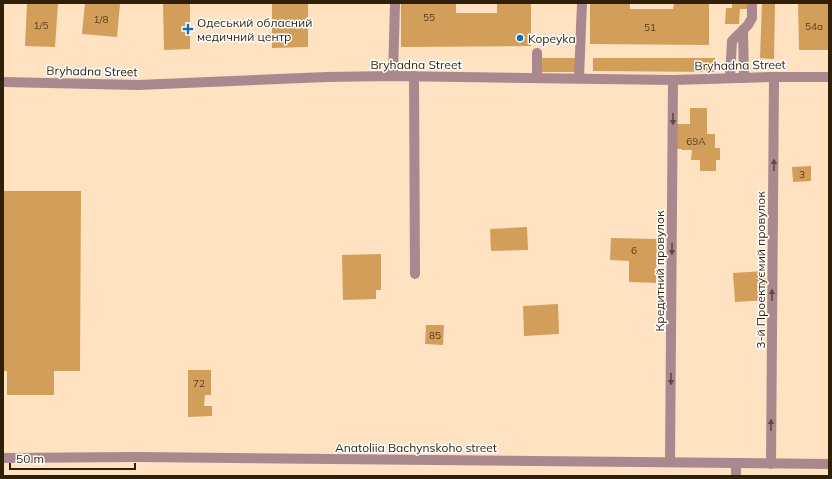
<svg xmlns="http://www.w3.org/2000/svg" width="832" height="479" viewBox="0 0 832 479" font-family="Mulish,sans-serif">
  <rect width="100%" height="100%" fill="#fee2c2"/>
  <g fill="#d39d5a">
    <polygon points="27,3 58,3 55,47 25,46"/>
    <polygon points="85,3 120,4 117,37 82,34"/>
    <polygon points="163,3 190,3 190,49 164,50"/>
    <polygon points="272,3 308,3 308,47 272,48"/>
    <polygon points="401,3 456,3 456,13 497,13 497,3 531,3 531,46 401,47"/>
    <polygon points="590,3 630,3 630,9 673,9 674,3 709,3 709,45 590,44"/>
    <polygon points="732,3 747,3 747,9 740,9 739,24 725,24 726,8 732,8"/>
    <polygon points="762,3 775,3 774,59 760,58"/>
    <polygon points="798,3 829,3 829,50 799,50"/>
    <rect x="541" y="58" width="38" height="14"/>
    <polygon points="593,58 715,58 715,72 593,71"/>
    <polygon points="690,108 707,108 707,134 715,134 715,148 720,148 720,160 716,160 716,171 700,171 700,160 691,160 692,150 682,150 682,149 677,149 676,124 690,124"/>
    <polygon points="811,166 811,181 793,182 792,167"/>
    <polygon points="3,191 81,191 80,371 54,371 54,395 7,395 7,371 3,371"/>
    <polygon points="527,227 528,250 491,251 490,229"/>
    <polygon points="611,238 657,239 656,283 629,282 629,261 610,260"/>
    <polygon points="381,254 381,290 376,290 376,299 343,300 342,255"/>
    <polygon points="765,271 766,300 735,302 733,273"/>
    <polygon points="558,304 559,334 524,336 523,306"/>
    <polygon points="426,325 444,325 443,345 425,344"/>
    <polygon points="188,370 211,370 211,395 205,395 204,406 212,406 212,416 188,417"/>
  </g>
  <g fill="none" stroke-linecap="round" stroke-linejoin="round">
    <g stroke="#a9898d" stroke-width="10">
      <polyline points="743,30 744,78"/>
      <polyline points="537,53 537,78"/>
      <polyline points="393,76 395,3"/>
      <polyline points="414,76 415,274"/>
      <polyline points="579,78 582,3"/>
      <polyline points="730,78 732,41 748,25 752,18 752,3"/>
      <polyline points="3,82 138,85 327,77 393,76 673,80 774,77 829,77"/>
      <polyline points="3,458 138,457 829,464"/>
      <polyline points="670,462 673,80"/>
      <polyline points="771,464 774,77"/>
      <polyline points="736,476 736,463"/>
    </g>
  </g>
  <defs><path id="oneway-solid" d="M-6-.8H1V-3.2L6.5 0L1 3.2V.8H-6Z"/></defs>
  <g fill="#60493e">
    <use href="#oneway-solid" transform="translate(673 119) rotate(90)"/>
    <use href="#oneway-solid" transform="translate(774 165) rotate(-90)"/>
    <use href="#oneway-solid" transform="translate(672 249) rotate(90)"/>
    <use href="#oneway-solid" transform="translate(772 295) rotate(-90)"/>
    <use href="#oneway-solid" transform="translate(671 379) rotate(90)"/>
    <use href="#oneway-solid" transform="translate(771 425) rotate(-90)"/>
  </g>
  <g fill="#146ebc" stroke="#fff" stroke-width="1.5">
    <path d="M186 23h4v4h4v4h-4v4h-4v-4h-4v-4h4z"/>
    <circle cx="520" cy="38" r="4"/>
  </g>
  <g text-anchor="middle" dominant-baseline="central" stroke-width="3" stroke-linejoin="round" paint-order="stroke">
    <g font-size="10" fill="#593e1d">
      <text x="429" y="17">55</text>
      <text x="101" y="19">1/8</text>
      <text x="41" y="25">1/5</text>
      <text x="814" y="26">54а</text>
      <text x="650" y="27">51</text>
      <text x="696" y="141">69А</text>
      <text x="802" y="174">3</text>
      <text x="634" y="250">6</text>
      <text x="435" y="335">85</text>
      <text x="199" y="383">72</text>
    </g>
    <g font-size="12" fill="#301f09" stroke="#fff" text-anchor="start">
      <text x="197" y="22">Одеський обласний<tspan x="197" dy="14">медичний центр</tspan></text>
      <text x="528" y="38">Kopeyka</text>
    </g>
    <g font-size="12" fill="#301f09" stroke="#fff">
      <text x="416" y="64">Bryhadna Street</text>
      <text transform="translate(740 65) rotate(-1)">Bryhadna Street</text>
      <text transform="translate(92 71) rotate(1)">Bryhadna Street</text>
      <text transform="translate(760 270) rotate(-90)">3-й Проектуємий провулок</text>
      <text transform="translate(659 271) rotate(-90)">Кредитний провулок</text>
      <text x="416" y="447">Anatoliia Bachynskoho street</text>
    </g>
  </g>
  <rect width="832" height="479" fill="none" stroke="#301f09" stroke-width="8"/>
  <path d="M10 463v6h125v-6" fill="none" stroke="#301f09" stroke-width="2"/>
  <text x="16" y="463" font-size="12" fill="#301f09" stroke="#ffffff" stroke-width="3" paint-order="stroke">50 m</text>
</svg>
